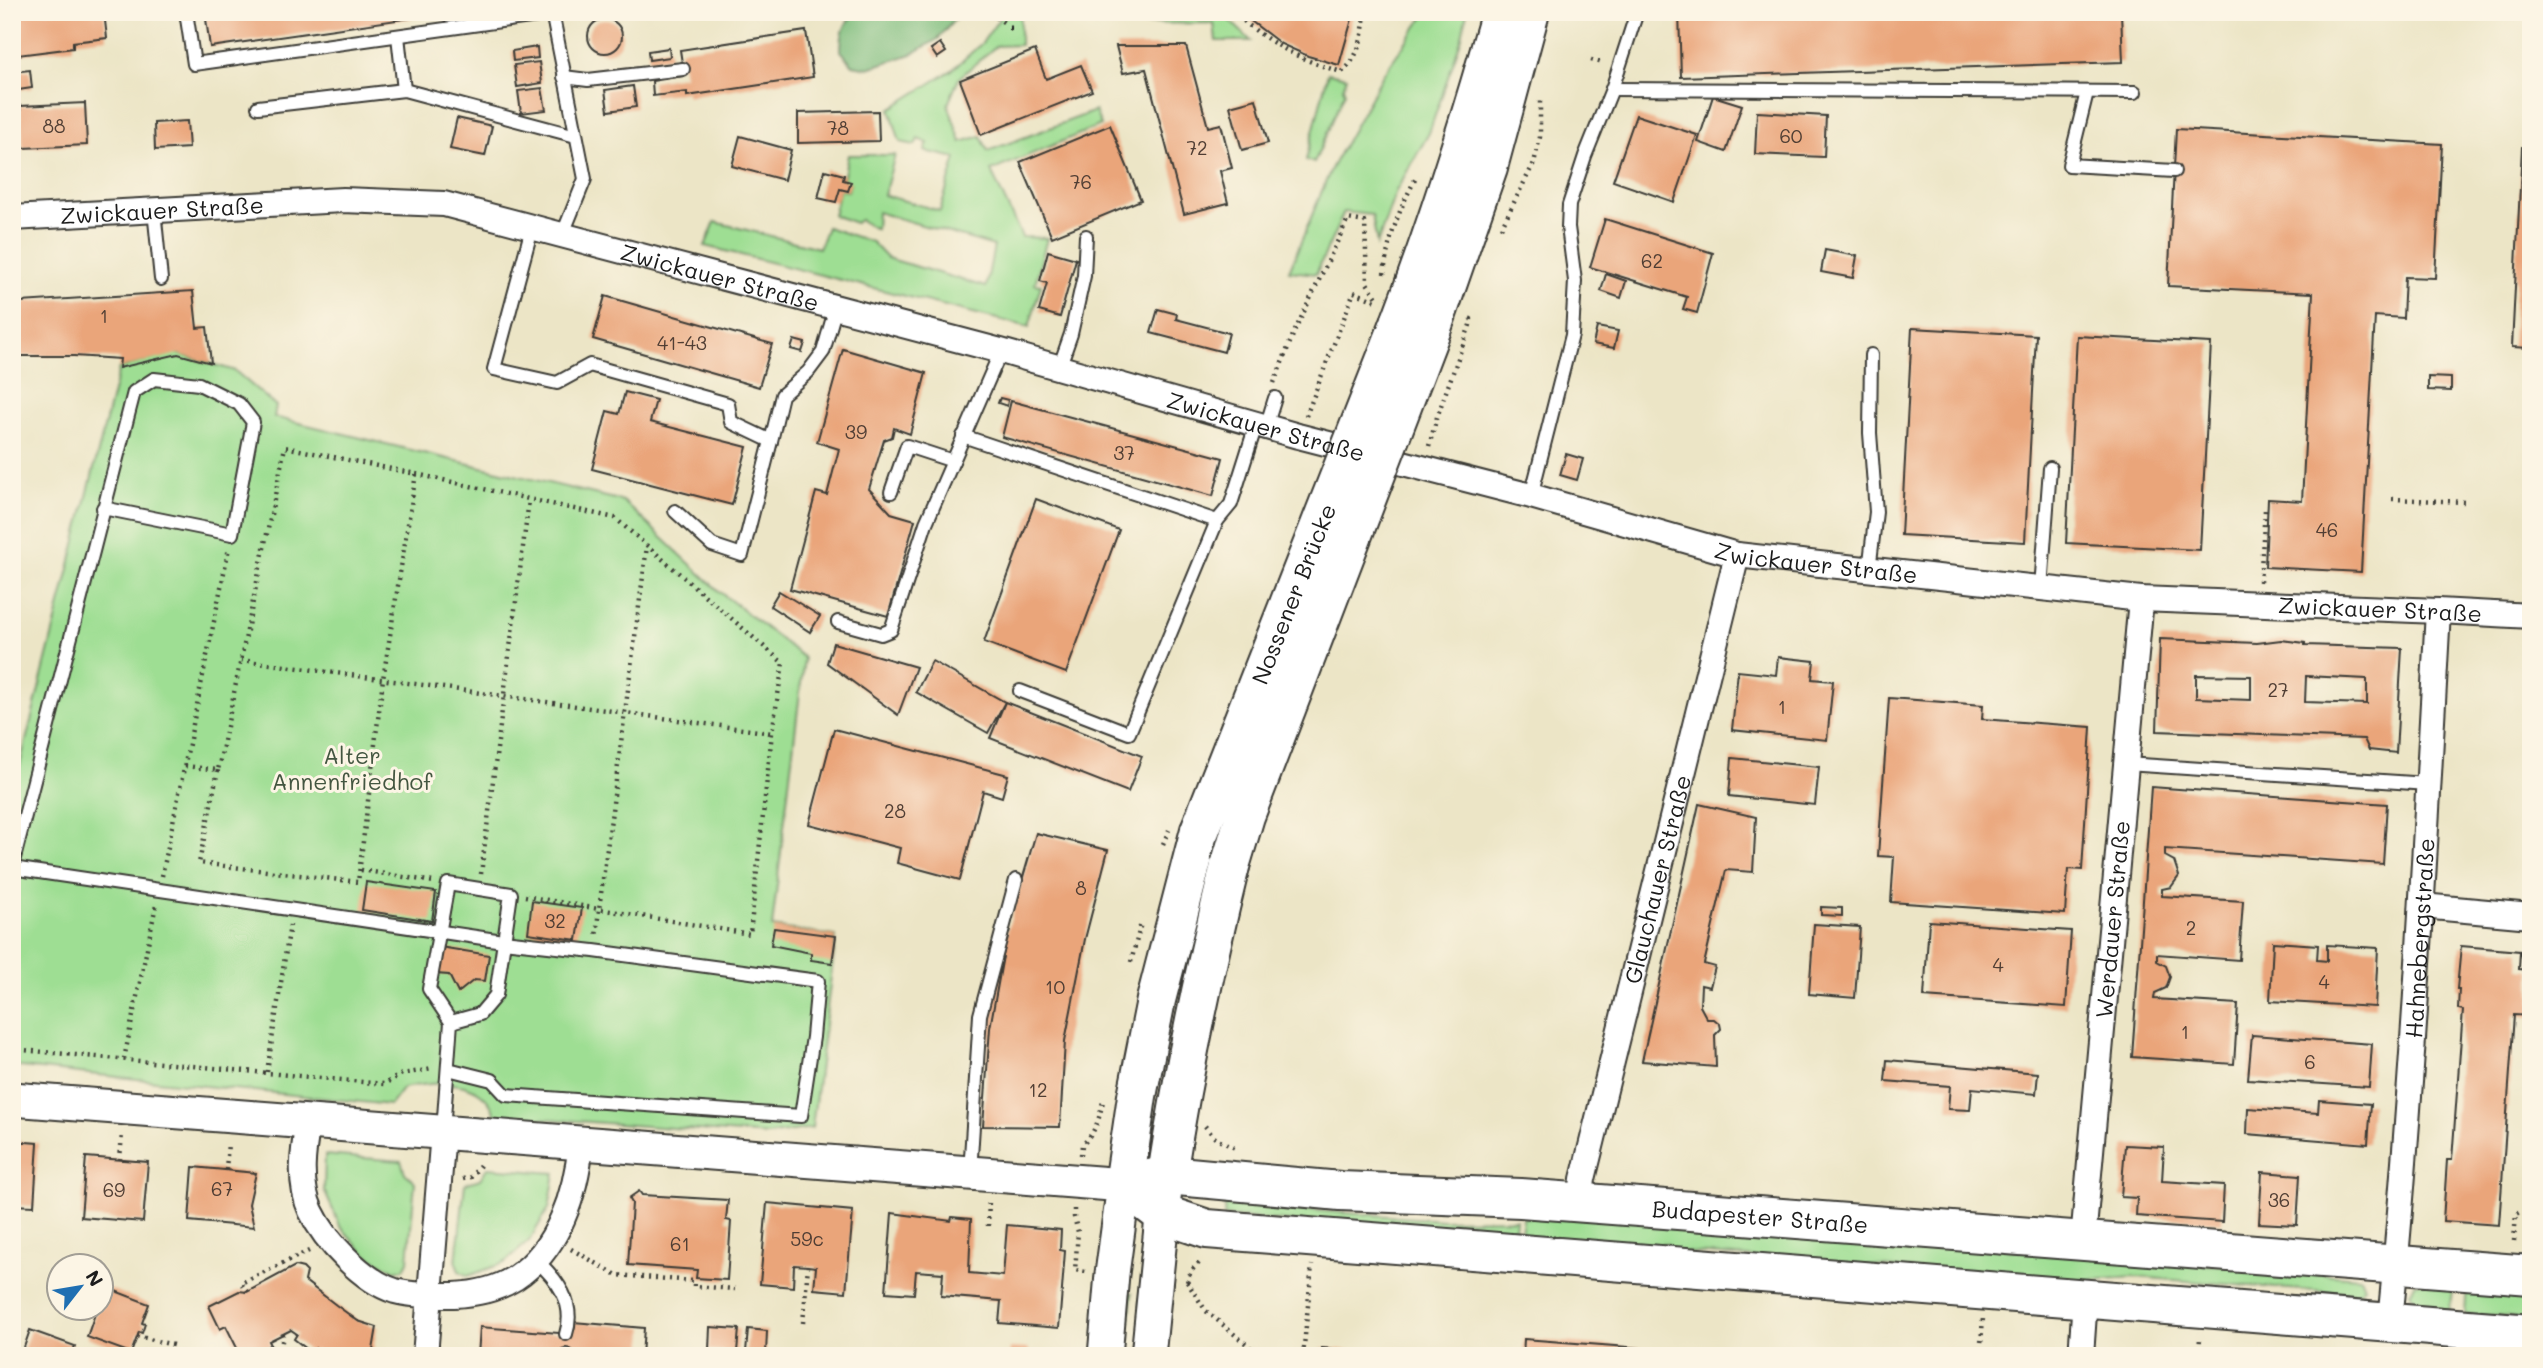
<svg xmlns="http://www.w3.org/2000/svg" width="2543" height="1368" viewBox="0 0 2543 1368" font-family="Mali,sans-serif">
  <rect width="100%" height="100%" fill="#fcf5e5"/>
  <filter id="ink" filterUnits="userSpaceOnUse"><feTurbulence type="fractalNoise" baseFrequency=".0143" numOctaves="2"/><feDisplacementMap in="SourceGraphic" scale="14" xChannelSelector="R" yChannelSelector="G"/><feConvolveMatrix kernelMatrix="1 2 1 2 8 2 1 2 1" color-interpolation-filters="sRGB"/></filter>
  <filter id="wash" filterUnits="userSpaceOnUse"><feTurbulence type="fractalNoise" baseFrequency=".00686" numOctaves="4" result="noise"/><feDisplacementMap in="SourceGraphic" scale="28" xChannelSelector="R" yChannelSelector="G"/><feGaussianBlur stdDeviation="1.57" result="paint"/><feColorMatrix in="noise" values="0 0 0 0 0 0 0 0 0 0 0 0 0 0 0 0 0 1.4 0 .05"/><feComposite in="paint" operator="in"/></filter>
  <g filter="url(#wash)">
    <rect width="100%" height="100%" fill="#ece5c6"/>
    <g fill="#9ede93" stroke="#5d7d58" stroke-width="2">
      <polygon points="1004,12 1020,12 1020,45 996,46 959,78 948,104 961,142 981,136 988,151 1095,111 1101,125 991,171 1022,237 1047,238 1035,284 1041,285 1029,327 705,246 715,222 819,248 827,227 872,242 887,258 986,287 994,246 877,212 876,229 860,220 855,223 833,215 840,189 848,191 850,183 843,180 848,155 895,155 884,195 940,211 956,158 925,151 928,143 918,139 915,145 900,142 890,109 952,70 982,43"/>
      <polygon points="1125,12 1221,12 1251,41 1216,41 1214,23 1126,24"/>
      <polygon points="1427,12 1467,12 1462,37 1429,133 1396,191 1377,244 1372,215 1344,212 1316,274 1289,271 1331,169 1384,73"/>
      <polygon points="1328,73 1347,77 1343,88 1345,92 1314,163 1306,160"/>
      <path d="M176,353L235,371L276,406L274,417L623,501L720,592L804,658L772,927L836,936L812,1128L768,1135L495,1115C484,1077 435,1081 403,1088L390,1105L12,1066V797L119,368Z"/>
      <polygon points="325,1155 401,1161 405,1173 415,1182 408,1261 404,1269 395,1271 365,1254 340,1226 324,1190"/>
      <polygon points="487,1168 555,1173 549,1208 529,1241 504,1263 468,1276 459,1271 456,1262 465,1184 480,1179"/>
      <polygon points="1225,1204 1442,1220 1516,1219 1514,1239 1224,1216"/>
      <polygon points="1568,1213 2360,1277 2364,1287 2358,1293 2352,1294 2136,1277 2071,1281 1667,1251 1668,1244 1663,1243 1662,1250 1520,1240 1523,1218"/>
      <polygon points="2415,1283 2453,1283 2449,1313 2418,1304 2410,1293"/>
      <polygon points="2467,1283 2531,1288 2531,1319 2465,1314"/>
      <polygon points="1122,1292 1132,1293 1126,1356 1118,1356"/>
    </g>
    <path fill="#7ebd7d" stroke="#4d6c4c" stroke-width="2" d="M855,12H961L938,39L912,54L868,68L853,65L841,51C841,34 843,25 855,12Z"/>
    <g id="blocks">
      <g fill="#eaa57a" fill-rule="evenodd">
        <polygon points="12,12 104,12 107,38 73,42 73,48 18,55 17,50 12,50"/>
        <polygon points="205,12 439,12 439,14 210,47"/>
        <polygon points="1239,12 1354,12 1339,65 1308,56 1281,44"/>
        <polygon points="1679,12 2121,12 2123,62 1681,77"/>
        <circle cx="605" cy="36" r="17"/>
        <polygon points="806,31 813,77 687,96 687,92 653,96 652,81 684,76 680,50"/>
        <polygon points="940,43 946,52 937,58 931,49"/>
        <polygon points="1116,46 1186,46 1208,127 1221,124 1232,168 1220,171 1228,203 1184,214 1146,69 1123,73"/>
        <polygon points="537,47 538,58 513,61 512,51"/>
        <polygon points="669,48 670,57 649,60 648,51"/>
        <polygon points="1035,50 1046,79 1081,65 1092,91 981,135 960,80"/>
        <polygon points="539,62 542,83 517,87 514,65"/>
        <polygon points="30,70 32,88 12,91 12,72"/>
        <polygon points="633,86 636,107 608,111 605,90"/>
        <polygon points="542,88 546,110 521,113 518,91"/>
        <polygon points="1713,96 1742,105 1726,152 1698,142"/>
        <polygon points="1256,99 1268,143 1242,150 1230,106"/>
        <polygon points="85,103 87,145 23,148 20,106"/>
        <polygon points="878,111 879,141 798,143 798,113"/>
        <polygon points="1757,112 1826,116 1824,157 1755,154"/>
        <polygon points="1636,115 1697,135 1674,202 1613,181"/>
        <polygon points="457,118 492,126 485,156 450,149"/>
        <polygon points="187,121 189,148 155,150 154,123"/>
        <polygon points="1110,125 1141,200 1052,237 1020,162"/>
        <polygon points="2176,129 2442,144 2435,278 2405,277 2403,318 2375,316 2361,572 2265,567 2268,499 2302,501 2313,293 2168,286"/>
        <polygon points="740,136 791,150 784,180 732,166"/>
        <polygon points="2522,147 2531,147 2531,348 2512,347"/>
        <polygon points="825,170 844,175 843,180 851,182 848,191 840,189 836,202 818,198"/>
        <polygon points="1605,219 1713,253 1697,313 1683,309 1687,297 1590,267"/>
        <polygon points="1825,250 1857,256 1853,278 1821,272"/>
        <polygon points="1048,251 1076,259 1060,317 1039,311 1047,283 1040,281"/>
        <polygon points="12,253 19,253 21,302 193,291 197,328 207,327 211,363 178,354 119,368 120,359 74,356 12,356"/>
        <polygon points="1606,274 1626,281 1621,298 1601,291"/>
        <polygon points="605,296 772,344 759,387 593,339"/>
        <polygon points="1158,309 1177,314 1176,319 1229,333 1224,352 1151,333"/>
        <polygon points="1597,327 1618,331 1614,348 1593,344"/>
        <polygon points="1912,328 2036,335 2025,542 1901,535"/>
        <polygon points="2077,336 2211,343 2200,550 2066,543"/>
        <polygon points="794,340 805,343 802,352 791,349"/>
        <polygon points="843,349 926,373 910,434 894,428 892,437 884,440 869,489 891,513 915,520 888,616 790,589 816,492 827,495 839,449 817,442"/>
        <polygon points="2428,377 2451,378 2451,391 2428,390"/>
        <polygon points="625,392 656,400 650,422 747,447 732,505 592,469 607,411 619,414"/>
        <polygon points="1000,398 1008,400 1007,406 998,403"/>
        <polygon points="1011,401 1223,458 1213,496 1002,437"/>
        <polygon points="1566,454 1583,459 1577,480 1560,475"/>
        <polygon points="1036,499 1119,530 1066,673 984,642"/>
        <polygon points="779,591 820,616 810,632 770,606"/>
        <path d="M2160,639L2257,643L2281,640L2305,643V645L2402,648L2396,753L2369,750L2364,739L2157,731ZM2196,675L2251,676V700L2196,698ZM2306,676L2367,679V704L2305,702Z"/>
        <polygon points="833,643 916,667 898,715 827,663"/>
        <polygon points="1778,657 1814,661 1812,679 1833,681 1827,740 1732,730 1738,671 1776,675"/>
        <polygon points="932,661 1005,702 1142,756 1128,792 990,738 1005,702 988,733 916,692"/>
        <polygon points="1889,698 1983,705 1982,719 2091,727 2082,870 2068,869 2065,914 1891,902 1894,857 1878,856"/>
        <polygon points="834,729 1008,775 1002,797 983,791 960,880 897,863 900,848 809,824"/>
        <polygon points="1732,758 1819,767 1815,805 1729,796"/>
        <polygon points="2151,787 2387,804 2383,864 2165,849 2165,856 2174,861 2179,876 2171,887 2162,889 2162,896 2243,901 2239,960 2157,954 2157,961 2166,966 2170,977 2166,988 2155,993 2154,999 2238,1004 2234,1064 2132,1057"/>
        <polygon points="1699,804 1756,817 1753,872 1726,870 1704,964 1715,967 1710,987 1701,985 1700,1006 1707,1019 1714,1019 1720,1024 1721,1029 1715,1035 1716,1067 1642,1061"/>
        <polygon points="1036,833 1108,850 1085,939 1065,1041 1060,1127 983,1126 990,1028 1008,928"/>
        <polygon points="366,882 436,892 432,921 362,910"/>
        <polygon points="532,901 582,908 577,940 528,933"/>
        <polygon points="1821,907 1842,908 1842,916 1821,915"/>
        <polygon points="1929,921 2071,931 2066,1007 1924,997"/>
        <polygon points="1814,924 1860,927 1855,998 1809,994"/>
        <polygon points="774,928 836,936 832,963 811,960 811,953 771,945"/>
        <polygon points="2273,942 2318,945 2317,960 2327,961 2327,945 2378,948 2375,1007 2270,1001"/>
        <polygon points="2461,946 2520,951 2519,969 2531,970 2531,1016 2514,1015 2499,1225 2443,1221 2447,1160 2452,1160 2463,1010 2458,1009 2459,989 2457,989"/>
        <polygon points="440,947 489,955 485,981 474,980 458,993 449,975 436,974"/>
        <polygon points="2252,1035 2372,1044 2369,1087 2248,1079"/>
        <polygon points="1887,1060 2038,1073 2036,1094 1972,1088 1970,1110 1948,1109 1950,1086 1885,1081"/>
        <polygon points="2319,1100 2371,1104 2368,1144 2247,1134 2248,1108 2318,1113"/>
        <polygon points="12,1141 38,1143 34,1206 12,1205"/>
        <polygon points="2125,1145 2164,1147 2162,1181 2224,1185 2222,1222 2136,1216 2137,1198 2121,1197"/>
        <polygon points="86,1157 148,1162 143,1222 81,1217"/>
        <polygon points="193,1167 256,1173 249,1204 254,1227 189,1221"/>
        <polygon points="2262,1172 2300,1175 2297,1225 2259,1223"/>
        <polygon points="639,1191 642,1195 728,1200 726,1220 731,1221 727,1280 696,1278 697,1270 628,1265 632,1203 629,1198"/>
        <polygon points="767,1203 853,1211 846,1292 814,1289 816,1267 808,1266 794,1265 793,1287 760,1284"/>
        <polygon points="892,1213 951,1221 952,1217 971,1219 969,1273 1003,1276 1007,1225 1061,1230 1060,1250 1065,1251 1059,1328 999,1323 1001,1301 941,1296 943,1273 916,1271 914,1294 886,1292"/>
        <polygon points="295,1266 303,1268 307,1272 305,1281 336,1305 358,1321 377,1327 372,1356 316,1356 315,1349 312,1353 294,1339 297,1334 291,1330 269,1341 271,1345 247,1356 241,1356 226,1326 220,1329 209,1306 239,1291 247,1292"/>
        <polygon points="105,1287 149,1304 142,1323 145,1324 142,1333 139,1332 131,1353 87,1337 97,1308 102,1308 102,1297"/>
        <polygon points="573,1322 644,1328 642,1356 478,1356 480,1327 572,1334"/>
        <polygon points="710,1327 739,1329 737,1352 709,1350"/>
        <polygon points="748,1329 767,1331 766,1354 746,1352"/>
        <polygon points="30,1330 75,1346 71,1356 21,1356"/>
        <polygon points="1524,1339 1718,1354 1718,1356 1523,1356"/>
        <polygon points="1010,1348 1029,1349 1029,1356 1009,1356"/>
        <polygon points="1322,1348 1393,1354 1393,1356 1322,1356"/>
      </g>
    </g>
  </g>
  <g filter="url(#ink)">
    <use href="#blocks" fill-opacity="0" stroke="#3b3a36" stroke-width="2"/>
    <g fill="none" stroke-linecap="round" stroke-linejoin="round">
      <g stroke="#3b3a36" stroke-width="16">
        <g id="lane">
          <polyline points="186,12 194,64 552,14"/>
          <polyline points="552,12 585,179 562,236"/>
          <polyline points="398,36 404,90"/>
          <polyline points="564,77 588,80 683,69"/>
          <polyline points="1612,89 2135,92"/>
          <polyline points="2087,92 2069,165 2174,171"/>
          <polyline points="258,107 404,90 576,136"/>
          <polyline points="154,210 161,279"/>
          <polyline points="532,228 494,369 557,383 590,365 593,366 728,404 731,422 771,441 782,395 808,372 823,352 836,307"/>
          <polyline points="1059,368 1071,334 1084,276 1086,236"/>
          <polyline points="1266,427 1275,398"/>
          <polyline points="963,436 1217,521"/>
          <polyline points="891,492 907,446 953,461"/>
          <polyline points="1531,496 1572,335 1575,281 1568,227 1569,205 1585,156 1612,89 1637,12"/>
          <polyline points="675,511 712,545 742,555 771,441"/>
          <polyline points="1869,570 1876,512 1870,433 1871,355"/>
          <polyline points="2041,588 2050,468"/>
          <polyline points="838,622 881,634 891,630 926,523 1001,351"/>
          <polyline points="1020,691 1129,733 1217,521 1231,504 1256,425"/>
          <polyline points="2126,764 2428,784"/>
          <polyline points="12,866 134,392 154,379 199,384 239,404 253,422 232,534 103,508"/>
          <polyline points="12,868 503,941 594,951 818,981 813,1037 801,1116 506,1095 492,1080 448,1069"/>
          <polyline points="443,1131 451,1022 429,989 448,884 511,894 496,995 480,1014 451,1022"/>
          <polyline points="970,1173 980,1015 1016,880"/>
          <path d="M535,1259C557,1279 576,1303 566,1334"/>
          <polyline points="566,1356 566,1355"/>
        </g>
      </g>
      <g stroke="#3b3a36" stroke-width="28">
        <g id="street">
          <path id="s1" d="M12,218L343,200L444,204L1001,351L1298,436L1531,496L1737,555L2141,599L2438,611L2531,616"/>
          <polyline points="2422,906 2531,916"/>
          <path d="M308,1122C303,1151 298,1183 311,1211C325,1241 363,1281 395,1291C414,1296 435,1295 454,1295C476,1294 496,1290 515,1278C559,1249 576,1193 581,1143"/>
          <path id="s2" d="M1580,1204L1583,1179L1737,555"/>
          <path id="s3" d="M2083,1240L2141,599"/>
          <path id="s4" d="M2390,1322C2413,1086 2425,848 2438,611"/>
          <polyline points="425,1356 443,1132"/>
          <polyline points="2081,1356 2085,1299"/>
        </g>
      </g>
      <g stroke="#3b3a36" stroke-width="37">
        <g id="secondary">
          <polyline points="12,1099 1124,1185 1112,1274 1105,1356"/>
          <polyline points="1148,1356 1165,1188"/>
        </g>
      </g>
      <g stroke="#3b3a36" stroke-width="42">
        <g id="primary">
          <path d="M1400,323C1439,221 1471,118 1501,12"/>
          <polyline points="1432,328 1488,167 1530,12"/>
          <path d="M1167,1175C1183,1070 1205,968 1230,866"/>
          <polyline points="1124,1185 1162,1214 1207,1229 2531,1334"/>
          <path id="s5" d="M1124,1185L1167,1175L1340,1191L1521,1198L2531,1275"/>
          <polyline points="1124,1185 1137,1096 1156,1000 1200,830"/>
        </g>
      </g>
      <g stroke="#3b3a36" stroke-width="4.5" stroke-dasharray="2 5" stroke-linecap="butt">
        <polyline points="1140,12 1193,17"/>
        <path d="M1233,12C1267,42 1298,60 1342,72C1360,57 1363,34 1365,12"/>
        <polyline points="996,17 1006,24"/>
        <polyline points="1591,60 1603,63"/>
        <polyline points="1501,228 1534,163 1540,137 1540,98"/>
        <path d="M1384,274C1388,239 1399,209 1416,178"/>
        <polyline points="1274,383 1293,335 1348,219 1365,222 1367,283 1378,299"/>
        <polyline points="1306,416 1354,292 1376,301"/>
        <polyline points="1429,446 1437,417 1470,325 1471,319 1467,318"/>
        <polyline points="416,474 615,518 783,663 772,733 750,934 599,909 647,546"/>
        <polyline points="2392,499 2466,502"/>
        <polyline points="2260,582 2265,510"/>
        <polyline points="241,660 772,733"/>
        <polyline points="185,766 218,770 285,447 416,474 383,679 358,882 199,863 218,770"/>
        <polyline points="361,870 434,882"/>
        <polyline points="481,874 529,500"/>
        <polyline points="162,876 229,548"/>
        <polyline points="525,896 599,909 596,937"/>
        <polyline points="1131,962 1141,923"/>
        <polyline points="12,1049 384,1084 402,1074 433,1069"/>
        <polyline points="124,1059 156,905"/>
        <polyline points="267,1072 290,925"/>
        <polyline points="1205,1126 1216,1139 1237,1149"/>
        <path d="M1081,1155L1082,1145C1096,1132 1099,1119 1103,1101"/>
        <polyline points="120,1160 122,1133"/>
        <polyline points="226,1170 228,1143"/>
        <polyline points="463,1179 471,1177 482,1163"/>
        <polyline points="1074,1209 1074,1217 1078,1232 1075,1270 1086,1272"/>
        <polyline points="988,1226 989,1200"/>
        <polyline points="2514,1241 2516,1214 2531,1206"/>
        <polyline points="571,1249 617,1275 694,1281 694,1286 735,1289"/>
        <polyline points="1187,1282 1191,1271 1202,1260"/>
        <polyline points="1187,1282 1206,1311 1261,1356"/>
        <polyline points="247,1292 241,1283 311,1250"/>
        <polyline points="803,1323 808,1266"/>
        <polyline points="137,1336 173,1345"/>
        <polyline points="280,1356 283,1334"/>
        <polyline points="1303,1356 1312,1265"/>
        <polyline points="1980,1356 1983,1318"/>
        <polyline points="2199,1356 2200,1337"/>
      </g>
      <use href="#lane" stroke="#fff" stroke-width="12"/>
      <use href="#street" stroke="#fff" stroke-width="24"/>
      <use href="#secondary" stroke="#fff" stroke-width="33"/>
      <use href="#primary" stroke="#fff" stroke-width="38"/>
      <polyline stroke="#1c1c1c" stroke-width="5" stroke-dasharray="10 5" stroke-linecap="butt" points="1009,28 1012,28"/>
      <g stroke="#3b3a36" stroke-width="42" stroke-linecap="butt">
        <g id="primary-bridge">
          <path id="s6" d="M1200,830L1400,323"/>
          <polyline points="1230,866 1245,816 1432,328"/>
        </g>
      </g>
      <polyline stroke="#3b3a36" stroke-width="4.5" stroke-dasharray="2 5" stroke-linecap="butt" points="1163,844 1169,830"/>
      <use href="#primary-bridge" stroke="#fff" stroke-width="38"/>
    </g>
  </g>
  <g text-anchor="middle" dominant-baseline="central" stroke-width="6" stroke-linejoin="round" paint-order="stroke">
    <g font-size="19" fill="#503e34">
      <text x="54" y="125">88</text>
      <text x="838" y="127">78</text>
      <text x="1791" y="135">60</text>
      <text x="1197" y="147">72</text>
      <text x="1081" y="181">76</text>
      <text x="1652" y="260">62</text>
      <text x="104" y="315">1</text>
      <text x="682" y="342">41-43</text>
      <text x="856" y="431">39</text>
      <text x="1124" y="452">37</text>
      <text x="2327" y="529">46</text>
      <text x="2278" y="689">27</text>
      <text x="1782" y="706">1</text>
      <text x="895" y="810">28</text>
      <text x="1081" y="887">8</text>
      <text x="555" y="920">32</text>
      <text x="2191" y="927">2</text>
      <text x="1998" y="964">4</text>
      <text x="2324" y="981">4</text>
      <text x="1055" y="986">10</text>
      <text x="2185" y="1031">1</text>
      <text x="2310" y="1061">6</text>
      <text x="1038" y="1089">12</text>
      <text x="222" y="1188">67</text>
      <text x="114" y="1189">69</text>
      <text x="2279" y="1199">36</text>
      <text x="807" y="1238">59c</text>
      <text x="680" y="1243">61</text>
    </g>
    <g font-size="23" fill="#1c1c1c" stroke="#fcf5e5">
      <text stroke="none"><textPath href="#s1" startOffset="150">Zwickauer Straße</textPath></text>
      <text stroke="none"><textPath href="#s1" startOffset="718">Zwickauer Straße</textPath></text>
      <text stroke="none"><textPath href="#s1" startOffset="1284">Zwickauer Straße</textPath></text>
      <text stroke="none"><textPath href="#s1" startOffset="1852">Zwickauer Straße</textPath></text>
      <text stroke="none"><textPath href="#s6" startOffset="254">Nossener Brücke</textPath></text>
      <text stroke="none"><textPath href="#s1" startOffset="2418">Zwickauer Straße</textPath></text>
      <text stroke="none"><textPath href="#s2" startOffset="334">Glauchauer Straße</textPath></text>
      <text stroke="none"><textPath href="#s3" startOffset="322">Werdauer Straße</textPath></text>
      <text stroke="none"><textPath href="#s4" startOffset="385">Hahnebergstraße</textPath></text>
      <text stroke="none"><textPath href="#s5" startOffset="639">Budapester Straße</textPath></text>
    </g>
    <g font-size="23" fill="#435640" stroke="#fcf5e5">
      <text x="352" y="755">Alter<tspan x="352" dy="26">Annenfriedhof</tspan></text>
    </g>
  </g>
  <rect width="2543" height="1368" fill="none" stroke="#fcf5e5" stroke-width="42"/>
  <g transform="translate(80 1287) rotate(59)"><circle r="33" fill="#fcf5e5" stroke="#a29e95" stroke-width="2"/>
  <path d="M0-5L12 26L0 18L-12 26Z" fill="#1f6fb2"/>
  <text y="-10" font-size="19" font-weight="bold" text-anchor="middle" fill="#1c1c1c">N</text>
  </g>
</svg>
